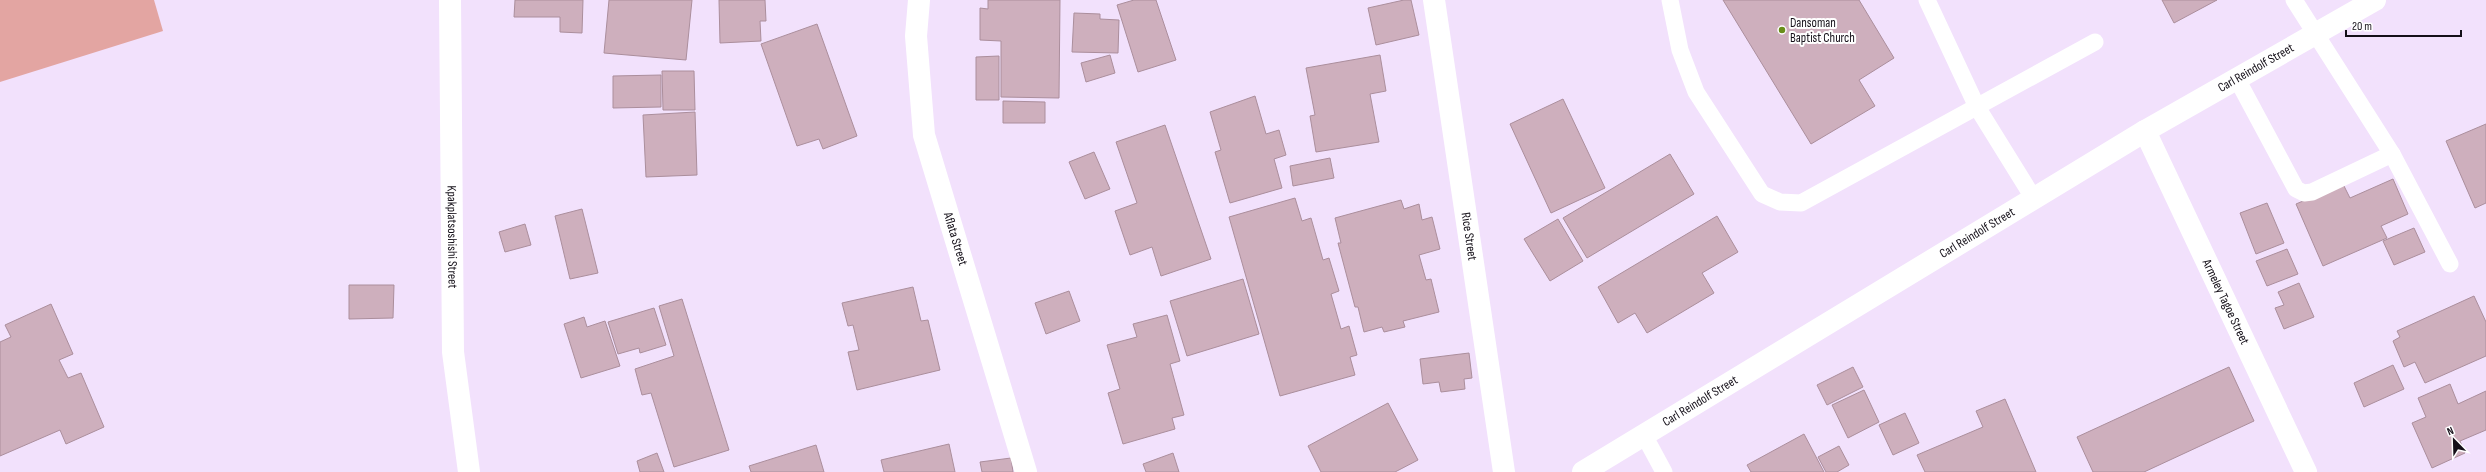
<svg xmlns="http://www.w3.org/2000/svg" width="2486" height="472" viewBox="0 0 2486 472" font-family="'Sofia Sans Condensed',sans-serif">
  <rect width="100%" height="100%" fill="#f2e1fc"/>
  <polygon fill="#e3a5a2" points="0,0 154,0 163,31 0,82"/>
  <g fill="#ceafbd" stroke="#ab8e9c">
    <polygon points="515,0 583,0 582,33 560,32 560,17 514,17"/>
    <polygon points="609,0 692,0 686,60 604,53"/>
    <polygon points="719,0 765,0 766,21 760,21 761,41 720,43"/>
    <polygon points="988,0 1060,0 1059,98 1001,97 1001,41 980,40 980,8 988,9"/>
    <polygon points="1134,0 1156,0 1176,60 1138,72 1117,5"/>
    <polygon points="1404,0 1411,0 1419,35 1376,45 1368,8"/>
    <polygon points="1723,0 1859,0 1894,58 1859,80 1875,106 1811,144"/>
    <polygon points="2162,0 2217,0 2174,23"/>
    <polygon points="1074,13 1100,14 1100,19 1119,20 1118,53 1072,52"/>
    <polygon points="817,24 857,136 823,149 819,139 797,146 761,44"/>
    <polygon points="1110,55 1115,73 1086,82 1081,63"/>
    <polygon points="1380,55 1386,91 1370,94 1379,142 1316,152 1310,116 1315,115 1306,68"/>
    <polygon points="999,56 999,100 976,100 976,57"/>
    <polygon points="662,71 694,71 695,110 663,110"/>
    <polygon points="661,75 661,107 613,108 613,76"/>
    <polygon points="1255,96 1266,134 1279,130 1286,155 1274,159 1282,188 1230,203 1215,152 1221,150 1210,112"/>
    <polygon points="1563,99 1605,188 1551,213 1510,124"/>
    <polygon points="1003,101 1045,102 1045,123 1003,123"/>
    <polygon points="695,112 697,175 646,177 643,115"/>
    <polygon points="2486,124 2486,203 2475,208 2446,141"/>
    <polygon points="1165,125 1211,259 1161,276 1152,247 1130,255 1115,211 1137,203 1116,142"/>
    <polygon points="1094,152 1110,189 1085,199 1069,162"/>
    <polygon points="1670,154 1694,194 1587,258 1563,218"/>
    <polygon points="1330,158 1334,178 1293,186 1290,166"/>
    <polygon points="2393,179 2408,214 2381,226 2387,238 2323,266 2296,204 2343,184 2350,198"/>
    <polygon points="1295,198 1302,221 1311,218 1323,260 1329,258 1339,291 1331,294 1341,329 1349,326 1357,355 1350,357 1355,375 1280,396 1229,217"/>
    <polygon points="1401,200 1404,209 1419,204 1422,220 1432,217 1440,249 1419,255 1426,280 1431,279 1439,312 1403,321 1405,327 1384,332 1382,327 1364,332 1358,307 1355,307 1338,243 1341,243 1335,218"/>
    <polygon points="2267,203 2284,243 2256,254 2240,213"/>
    <polygon points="582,209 598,273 570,279 555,216"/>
    <polygon points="1717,216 1738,252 1702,273 1714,293 1647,333 1635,313 1618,323 1598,287"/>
    <polygon points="1558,219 1583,261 1550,281 1524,239"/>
    <polygon points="525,224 531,245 505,252 499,232"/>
    <polygon points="2414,228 2425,252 2394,265 2383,241"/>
    <polygon points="2287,249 2298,274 2267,286 2256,261"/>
    <polygon points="1243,279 1259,334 1187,356 1170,301"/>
    <polygon points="2299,283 2314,317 2284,329 2275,308 2284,305 2278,292"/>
    <polygon points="349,285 394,285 393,318 349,319"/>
    <polygon points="913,287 921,321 928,320 940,370 857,390 848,352 859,350 853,325 848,326 842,303"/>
    <polygon points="1069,291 1080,321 1046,334 1035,303"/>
    <polygon points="2474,296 2486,322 2486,356 2425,383 2415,362 2404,367 2393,341 2400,337 2397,331"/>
    <polygon points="682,299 729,450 674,467 651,393 642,395 635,369 674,356 659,306"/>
    <polygon points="51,304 73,354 59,360 68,378 81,373 104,427 66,444 60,430 0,456 0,342 11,337 5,325"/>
    <polygon points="654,308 666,345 640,353 639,348 618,354 608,322"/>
    <polygon points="1167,315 1180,361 1170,364 1184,415 1172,418 1175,429 1123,444 1108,393 1120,389 1107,345 1137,337 1133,324"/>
    <polygon points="584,317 587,327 605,321 620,366 581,378 564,324"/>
    <polygon points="1469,353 1472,378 1464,379 1465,389 1441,392 1439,382 1423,384 1420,359"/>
    <polygon points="2393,365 2404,389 2364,407 2354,383"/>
    <polygon points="1853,367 1863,387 1827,405 1817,385"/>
    <polygon points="2229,367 2254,421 2144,472 2093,472 2077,437"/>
    <polygon points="2450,384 2458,404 2486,391 2486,430 2460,441 2465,453 2432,468 2412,423 2426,417 2418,398"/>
    <polygon points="1864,390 1879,422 1848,438 1832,405"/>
    <polygon points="2005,399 2036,472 1925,472 1917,455 1983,427 1976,411"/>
    <polygon points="1388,403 1418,460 1395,472 1321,472 1308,446"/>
    <polygon points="1905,413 1919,443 1893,455 1879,425"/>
    <polygon points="1804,434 1824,472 1751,472 1747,465"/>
    <polygon points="949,444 955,472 884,472 881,460"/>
    <polygon points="816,445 824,472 751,472 749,466"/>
    <polygon points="1839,446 1849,465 1837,472 1826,472 1818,457"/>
    <polygon points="657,453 664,472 640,472 637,461"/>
    <polygon points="1173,453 1179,472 1146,472 1143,464"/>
    <polygon points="1011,458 1013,472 982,472 980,462"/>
  </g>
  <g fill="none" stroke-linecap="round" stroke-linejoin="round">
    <g stroke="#fff" stroke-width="17">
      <polyline points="1670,0 1680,50 1696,92 1762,194 1780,202 1801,203 2095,42"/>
      <polyline points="1927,0 1977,107 2034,199"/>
      <polyline points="2294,0 2392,154 2450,264"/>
      <polyline points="2237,79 2296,189 2304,193 2312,192 2392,154"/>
      <polyline points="1644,435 1664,472"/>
    </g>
    <g stroke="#fff" stroke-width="22">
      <path id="s1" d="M450,0L453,352L469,472"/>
      <path id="s2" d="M919,0L916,36L924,135L1026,472"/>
      <path id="s3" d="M1434,0L1504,472"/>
      <path id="s4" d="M2145,131L2306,472"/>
      <path id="s5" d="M1583,472L2145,131L2375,0"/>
    </g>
  </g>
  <circle fill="#688e19" stroke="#fff" stroke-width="1.5" cx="1782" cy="30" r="4"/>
  <g text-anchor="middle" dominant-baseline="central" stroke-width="4" stroke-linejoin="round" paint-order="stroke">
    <g font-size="13" fill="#140f18" stroke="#fff" text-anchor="start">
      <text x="1790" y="23">Dansoman<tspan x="1790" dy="15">Baptist Church</tspan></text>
    </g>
    <g font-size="13" fill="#140f18" stroke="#fff">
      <text stroke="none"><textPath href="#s5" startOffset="785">Carl Reindolf Street</textPath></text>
      <text stroke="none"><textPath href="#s5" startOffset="461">Carl Reindolf Street</textPath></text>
      <text stroke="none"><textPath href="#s3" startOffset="239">Rice Street</textPath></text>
      <text stroke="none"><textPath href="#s1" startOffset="237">Kpakplatsoshishi Street</textPath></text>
      <text stroke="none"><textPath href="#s2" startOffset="244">Aflata Street</textPath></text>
      <text stroke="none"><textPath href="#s4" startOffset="189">Armeley Tagoe Street</textPath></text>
      <text stroke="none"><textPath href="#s5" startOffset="137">Carl Reindolf Street</textPath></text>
    </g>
  </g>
  <g transform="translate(2454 440) rotate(337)" stroke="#ffffff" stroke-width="3" paint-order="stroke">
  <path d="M0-3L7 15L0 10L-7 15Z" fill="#140f18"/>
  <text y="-6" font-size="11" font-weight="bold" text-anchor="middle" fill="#140f18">N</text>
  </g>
  <path d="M2346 30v6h115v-6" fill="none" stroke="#140f18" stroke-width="2"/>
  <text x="2352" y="30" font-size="12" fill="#140f18" stroke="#ffffff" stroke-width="3" paint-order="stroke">20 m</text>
</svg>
